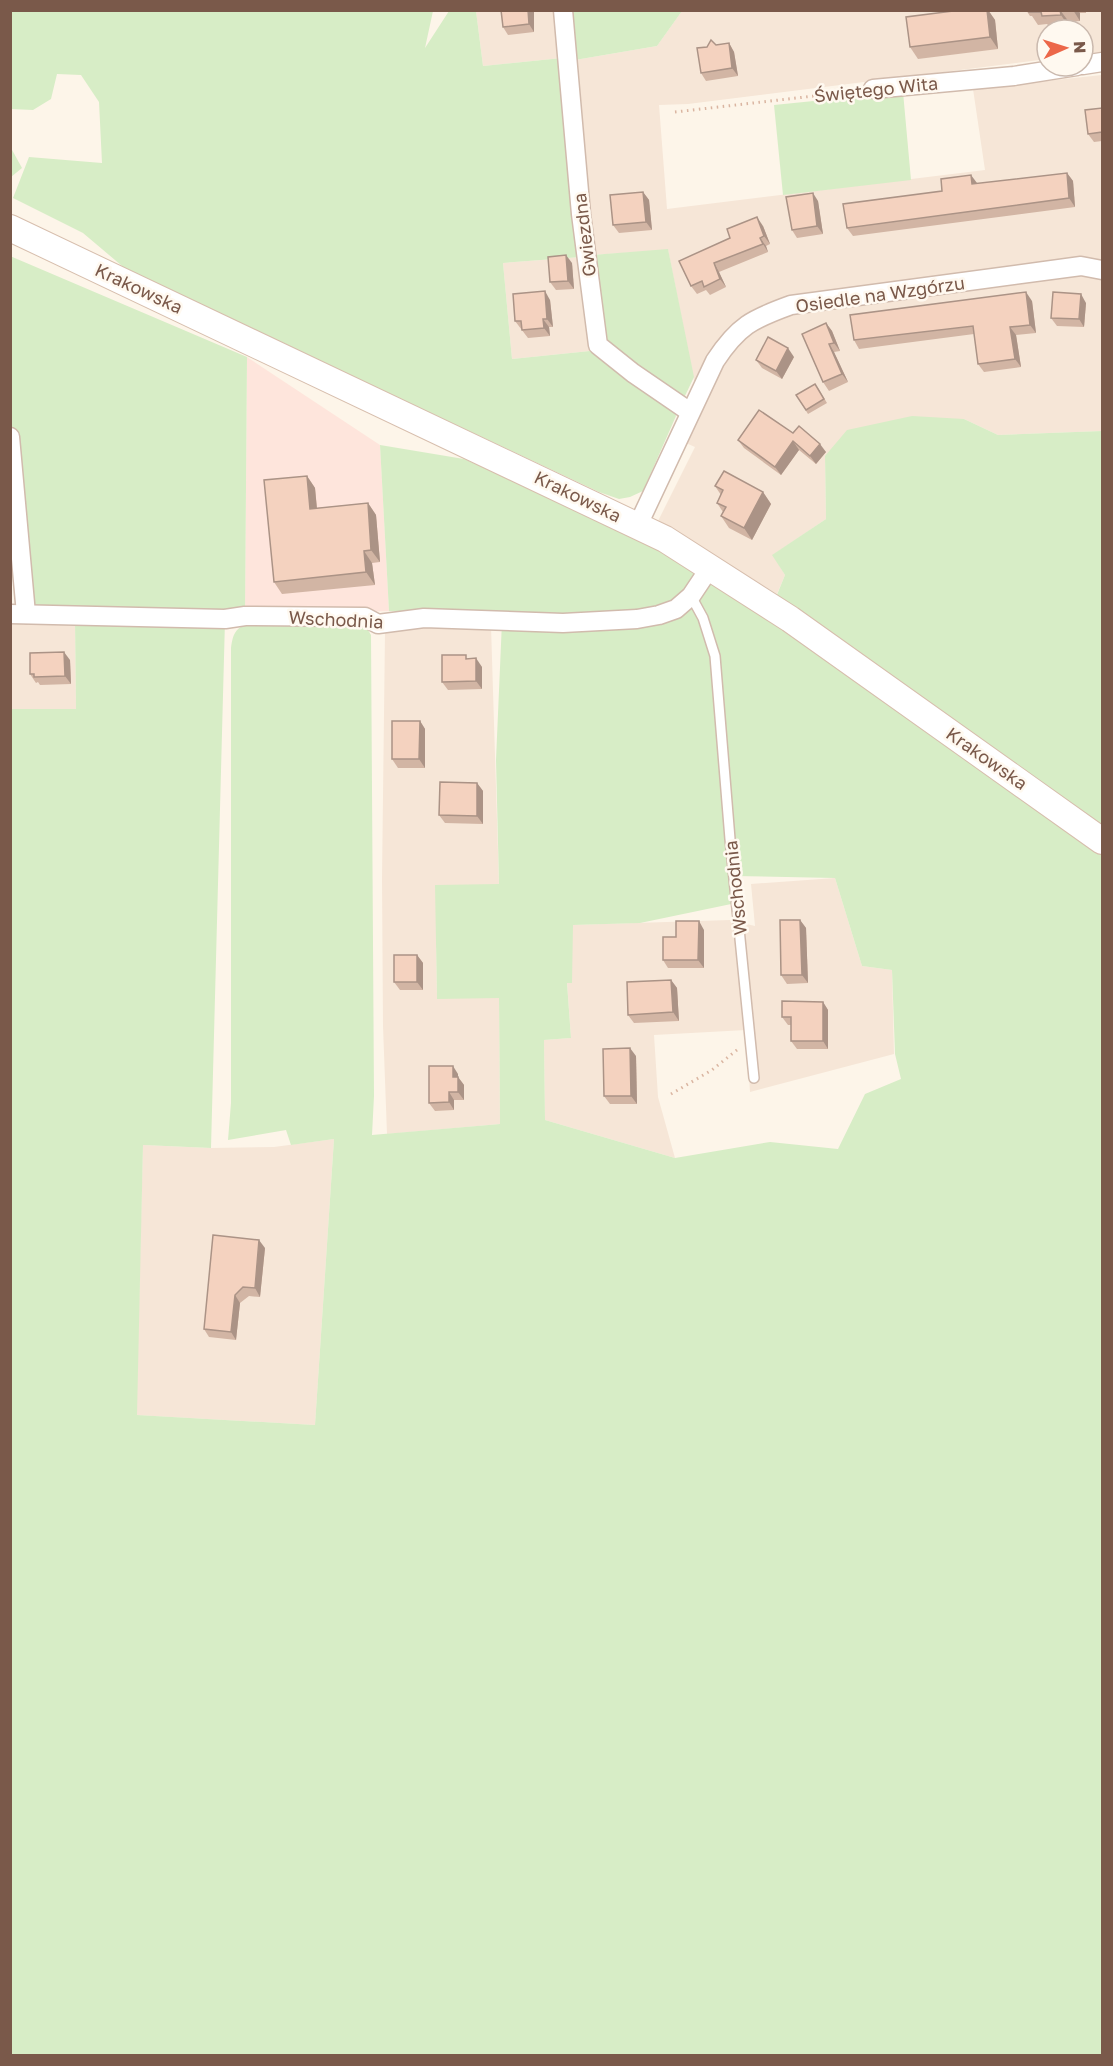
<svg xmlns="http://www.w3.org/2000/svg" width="1113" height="2066" viewBox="0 0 1113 2066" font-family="'Golos Text',sans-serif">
  <rect width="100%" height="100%" fill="#fdf5e9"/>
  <g fill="#f6e6d7">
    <polygon points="476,11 557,11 562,58 483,66"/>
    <polygon points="682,11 1102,11 1102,50 1100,53 1083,55 1083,30 1047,30 1047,59 688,104 659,105 667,209 985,170 973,89 1102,75 1102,431 998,435 964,419 825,456 826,519 773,555 785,575 777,594 658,521 695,447 679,440 697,396 668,250 592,255 575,60 657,46"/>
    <polygon points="581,257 590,351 512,359 503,263"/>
    <polygon points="75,622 76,709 11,709 10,623"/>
    <polygon points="491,626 499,885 436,948 437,998 499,997 500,1124 387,1134 383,1026 382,879 385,632 409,628"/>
    <polygon points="835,878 862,966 892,970 894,1054 750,1092 746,1030 654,1035 658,1097 675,1158 545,1120 544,1040 571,1038 567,982 572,982 572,925 730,920 755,926 751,884"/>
    <polygon points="334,1139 315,1425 136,1415 143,1145 211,1148 274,1147"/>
  </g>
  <polygon fill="#fee5dc" points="247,357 380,445 389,611 245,616"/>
  <g fill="#d7edc6" fill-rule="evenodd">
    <polygon points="10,11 433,11 425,48 449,11 476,11 483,66 562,58 581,257 503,263 512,359 590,351 661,398 674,410 676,416 643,491 630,497 619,499 599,492 128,271 83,233 13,198 29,157 102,163 99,102 81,75 57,74 51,99 33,110 11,109"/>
    <polygon points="571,11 682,11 657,46 575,60"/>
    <polygon points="903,92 911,180 783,195 774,105"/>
    <polygon points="11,148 22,168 11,177 10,177"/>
    <polygon points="668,249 694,377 683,400 606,345 592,255"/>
    <path d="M10,256L247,357L245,616L225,620L211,1148L143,1145L137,1415L315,1425L334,1139L291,1145L286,1130L228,1140L231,1103V648C233,634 235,628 249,623L359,626L368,630L371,635L374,1096L372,1135L500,1124L499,998L437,999L435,885L499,884L496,760L502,621L501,617L389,611L380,445L464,459L711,566L772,607L785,575L772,555L826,519L825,456L847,430L912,416L964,419L998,435L1102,431V2055H11V709H76L75,622L16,611L10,553ZM734,876L835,878L862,966L892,970L895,1054L901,1079L865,1094L838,1149L770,1142L675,1158L545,1120L544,1040L571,1038L567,983H572L573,925L640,923L736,903Z"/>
  </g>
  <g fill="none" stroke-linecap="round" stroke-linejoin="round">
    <g stroke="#d1bbad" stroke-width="12">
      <polyline id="service" points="691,596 703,618 715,656 730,839 754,1078"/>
    </g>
    <g stroke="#d1bbad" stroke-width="21">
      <g id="minor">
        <polyline points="563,10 581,214 598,345 633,373 690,412"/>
        <polyline points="1083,65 1102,62"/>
        <polyline points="873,89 1014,76 1077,66"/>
        <polyline points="10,437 26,614"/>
        <path d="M638,525L715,361C738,326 752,319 791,305L1081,266L1102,270"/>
        <polyline points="10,614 225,619 245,616 365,617 378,624 424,618 563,623 637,619 659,615 676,609 691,596 711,566"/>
      </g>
    </g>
    <g stroke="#d7bead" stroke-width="28">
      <polyline id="secondary" points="10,228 665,539 790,619 1102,841"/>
    </g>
    <g stroke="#dab5a1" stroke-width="3" stroke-dasharray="1.5 4.5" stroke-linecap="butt">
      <polyline points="675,112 857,91"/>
      <polyline points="671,1094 712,1070 737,1050"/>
    </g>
    <use href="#service" stroke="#fff" stroke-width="9"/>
    <use href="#minor" stroke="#fff" stroke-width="18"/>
    <use href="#secondary" stroke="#fff" stroke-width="26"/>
  </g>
  <g fill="#d2b5a4">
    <polygon points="501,10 534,10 534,32 508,35 503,27"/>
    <polygon points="961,10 988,10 995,20 998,49 918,59 910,47"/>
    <polygon points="1026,10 1086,10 1086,13 1080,13 1080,21 1069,22 1069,27 1051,28 1047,24 1038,25 1032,16 1030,16"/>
    <polygon points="729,43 734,52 738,76 706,81 701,73 707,47"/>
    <polygon points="1102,108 1102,141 1094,142 1088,134"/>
    <polygon points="1067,173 1073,181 1075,207 853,236 847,228 942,191 977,184"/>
    <polygon points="643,192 649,200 652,230 619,233 613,225"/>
    <polygon points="818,201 823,234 797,238 792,230"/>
    <polygon points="763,226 770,244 766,246 768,252 719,272 726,287 710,295 706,290 697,294 691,286 679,261"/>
    <polygon points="572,263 574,289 556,290 550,282"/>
    <polygon points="550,300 553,327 549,327 550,336 528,338 515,321"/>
    <polygon points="1032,301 1036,333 1016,335 1021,367 984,372 978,364 974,334 859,349 854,340"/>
    <polygon points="1086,303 1084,327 1057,326 1051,318"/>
    <polygon points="826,323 832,331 840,351 834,352 848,382 829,391 823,382"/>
    <polygon points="794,357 782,379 762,368 756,360"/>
    <polygon points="818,388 827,403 808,414 796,395"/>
    <polygon points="793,433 826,452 816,464 799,450 781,475 744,448 738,440"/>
    <polygon points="307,476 315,488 317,508 368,503 376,515 380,562 372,563 375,585 282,594 274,582"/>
    <polygon points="715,486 763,492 771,504 752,540 729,528 721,516 723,512 717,503 721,495"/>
    <polygon points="468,659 482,667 482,689 448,690 442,682"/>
    <polygon points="70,660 71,684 40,685 38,682 36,683 30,674"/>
    <polygon points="420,721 425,729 425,768 398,768 392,759"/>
    <polygon points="477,783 483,791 483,824 445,823 439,815"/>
    <polygon points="800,920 806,928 808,983 787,984 781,975"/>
    <polygon points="704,930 704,968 668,968 663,960"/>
    <polygon points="417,955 423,963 423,990 400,990 394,982"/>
    <polygon points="671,980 677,988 679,1021 634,1023 628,1015"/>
    <polygon points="823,1002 828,1010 828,1049 797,1049 791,1041 791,1025 788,1025 782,1017"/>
    <polygon points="636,1056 637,1104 610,1104 604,1096"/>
    <polygon points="458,1074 458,1077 464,1085 464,1100 454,1100 454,1110 435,1111 429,1103"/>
    <polygon points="265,1248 260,1297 249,1296 240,1303 236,1340 209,1337 204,1329"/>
  </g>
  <g fill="#ab9386">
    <polygon points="529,10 534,10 534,32 529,24"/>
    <polygon points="987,10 988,10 995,20 998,49 990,37"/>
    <polygon points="1060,10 1069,22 1069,27 1061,15"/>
    <polygon points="1073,10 1078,10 1080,13 1080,21"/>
    <polygon points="729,43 734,52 738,76 732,68"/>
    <polygon points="1067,173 1073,181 1075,207 1069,198"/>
    <polygon points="971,175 977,183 972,184"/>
    <polygon points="643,192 649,200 652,230 646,222"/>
    <polygon points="813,193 818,201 823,234 817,226"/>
    <polygon points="757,217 763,226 770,244 764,236"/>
    <polygon points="760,238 766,246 768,252 763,244"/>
    <polygon points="566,255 572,263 574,289 568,281"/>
    <polygon points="714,263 719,272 726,287 720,279"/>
    <polygon points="545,291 550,300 553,327 547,319"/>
    <polygon points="1026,292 1032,301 1036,333 1030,325"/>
    <polygon points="1081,294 1086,303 1084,327 1079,319"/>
    <polygon points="543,319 549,327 550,336 544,328"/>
    <polygon points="826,323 832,331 840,351 834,343"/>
    <polygon points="1010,327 1016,335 1021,367 1015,359"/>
    <polygon points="829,344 834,352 848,382 842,374"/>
    <polygon points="788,348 794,357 782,379 776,371"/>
    <polygon points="793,441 799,450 781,475 775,467"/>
    <polygon points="820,444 826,452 816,464 810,456"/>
    <polygon points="307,476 315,488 318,521 310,509"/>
    <polygon points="763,492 771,504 752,540 744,528"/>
    <polygon points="368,503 376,515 380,562 371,550"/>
    <polygon points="364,551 372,563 375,585 366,572"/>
    <polygon points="64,652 70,660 71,684 65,676"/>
    <polygon points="476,658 482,667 482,689 476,681"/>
    <polygon points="420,721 425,729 425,768 419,759"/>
    <polygon points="477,783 483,791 483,824 477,816"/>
    <polygon points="800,920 806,928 808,983 802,975"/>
    <polygon points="699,921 704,930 704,968 698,960"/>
    <polygon points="417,955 423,963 423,990 417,982"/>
    <polygon points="671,980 677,988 679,1021 673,1012"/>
    <polygon points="823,1002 828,1010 828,1049 823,1041"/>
    <polygon points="630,1048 636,1056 637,1104 631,1096"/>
    <polygon points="453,1066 458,1074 458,1077 464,1085 464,1100 458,1092 453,1077"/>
    <polygon points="449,1092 454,1100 454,1110 449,1102"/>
    <polygon points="259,1240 265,1248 260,1297 255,1288"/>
    <polygon points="235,1295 240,1303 236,1340 231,1332"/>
  </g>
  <g fill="#f4d2bf" stroke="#ab9386" stroke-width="1.5">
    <polygon points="501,10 528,10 529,24 503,27"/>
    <polygon points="961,10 987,10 990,37 910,47 906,17"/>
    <polygon points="1029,10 1060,10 1061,15 1042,16 1041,12 1029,12"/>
    <polygon points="711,40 716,45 729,43 732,68 701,73 697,48 707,47"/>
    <polygon points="1102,108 1102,132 1088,134 1085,110"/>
    <polygon points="1067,173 1069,198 847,228 843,204 942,191 941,179 971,175 972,184"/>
    <polygon points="643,192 646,222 613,225 610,195"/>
    <polygon points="813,193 817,226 792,230 786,197"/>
    <polygon points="757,217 764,236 760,238 763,244 714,263 720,279 704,287 702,281 691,286 679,261 730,238 727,229"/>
    <polygon points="566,255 568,281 550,282 548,257"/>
    <polygon points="545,291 547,319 543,319 544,328 522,330 521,321 515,321 513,294"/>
    <polygon points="1026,292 1030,325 1010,327 1015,359 978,364 973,326 854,340 850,315"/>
    <polygon points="1053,292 1081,294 1079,319 1051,318"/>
    <polygon points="826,323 834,343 829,344 842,374 823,382 802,334"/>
    <polygon points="768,337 788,348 776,371 756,360"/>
    <polygon points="815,384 824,399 806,410 796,395"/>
    <polygon points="759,410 793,433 799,426 820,444 810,456 793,441 775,467 738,440"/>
    <polygon points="724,471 763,492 744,528 721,516 726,507 717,503 723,490 715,486"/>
    <polygon points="307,476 310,509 368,503 371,550 364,551 366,572 274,582 264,480"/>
    <polygon points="64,652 65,676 34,677 34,674 30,674 30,653"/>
    <polygon points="442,655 466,655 466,659 476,658 476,681 442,682"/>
    <polygon points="392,721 420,721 419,759 392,759"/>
    <polygon points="440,782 477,783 477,816 439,815"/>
    <polygon points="780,920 800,920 802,975 781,975"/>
    <polygon points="676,921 699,921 698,960 663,960 663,937 676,937"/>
    <rect x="394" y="955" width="23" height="27"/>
    <polygon points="671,980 673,1012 628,1015 627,982"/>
    <polygon points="782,1001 823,1002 823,1041 791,1041 791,1017 782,1017"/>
    <polygon points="630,1048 631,1096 604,1096 603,1049"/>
    <polygon points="429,1066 453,1066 453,1077 458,1077 458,1092 449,1092 449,1102 429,1103"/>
    <polygon points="213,1235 259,1240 255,1288 243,1287 235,1295 231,1332 204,1329"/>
  </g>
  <g text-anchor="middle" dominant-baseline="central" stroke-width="5" stroke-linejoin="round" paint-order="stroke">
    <g font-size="18" fill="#7a594a" stroke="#fff9f0">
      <text transform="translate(876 89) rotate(-6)">Świętego Wita</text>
      <text transform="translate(584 235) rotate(-97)">Gwiezdna</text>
      <text transform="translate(139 288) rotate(25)">Krakowska</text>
      <text transform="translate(880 294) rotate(-8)">Osiedle na Wzgórzu</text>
      <text transform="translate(578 496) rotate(26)">Krakowska</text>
      <text transform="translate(336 619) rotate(3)">Wschodnia</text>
      <text transform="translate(987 758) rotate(35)">Krakowska</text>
      <text transform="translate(735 888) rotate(-96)">Wschodnia</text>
    </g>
  </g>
  <rect width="1113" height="2066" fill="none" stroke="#7a594a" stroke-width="24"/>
  <g transform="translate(1065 48) rotate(87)"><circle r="28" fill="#fff9f0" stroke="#cab9ae" stroke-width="1.5"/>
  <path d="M0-4.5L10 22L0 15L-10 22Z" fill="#ec6749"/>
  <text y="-9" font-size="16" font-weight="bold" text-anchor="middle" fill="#7a594a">N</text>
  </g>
</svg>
